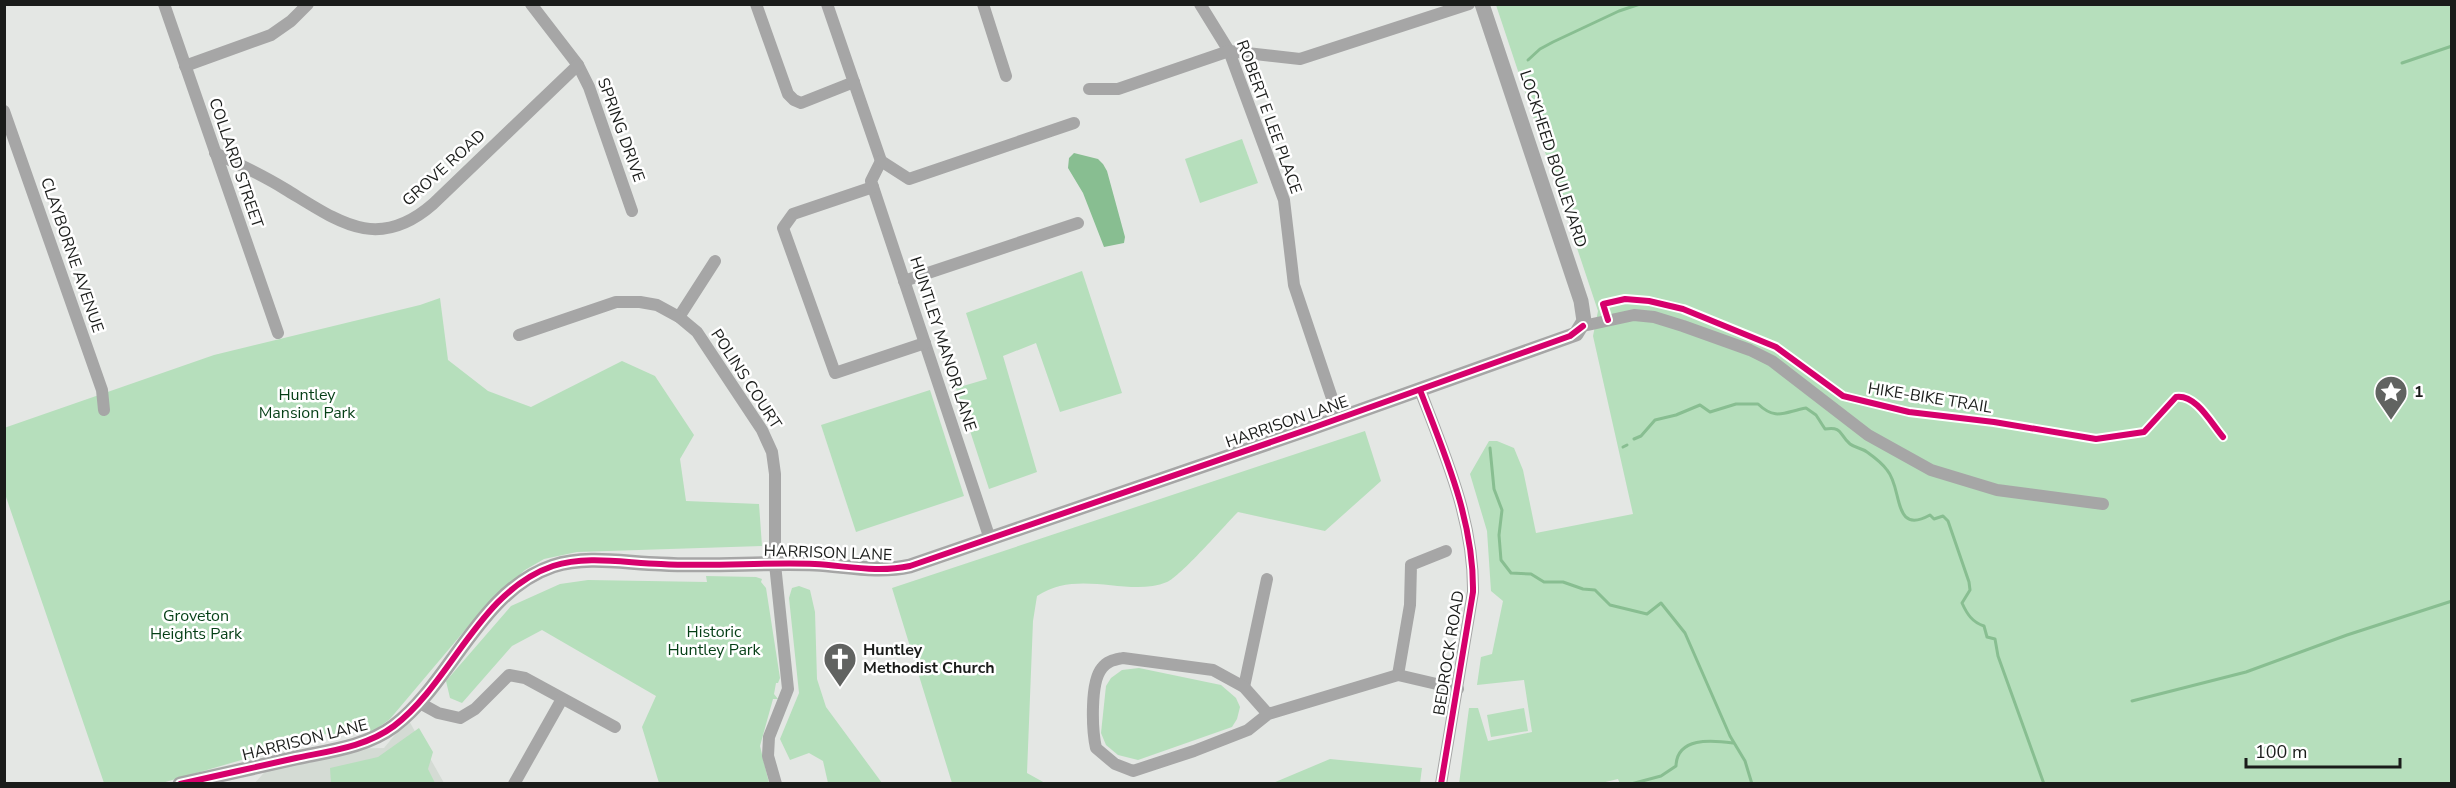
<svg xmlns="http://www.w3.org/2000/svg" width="2456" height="788" viewBox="0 0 2456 788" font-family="'Nunito Sans',sans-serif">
  <rect width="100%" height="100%" fill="#e4e7e4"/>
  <polygon fill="#d4dbd4" points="408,719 444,783 254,784 284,750 384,748"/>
  <g fill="#b6dfbc">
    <polygon points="1496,5 2451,5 2451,783 1620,784 1618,779 1597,784 1459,784 1469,708 1478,708 1488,741 1532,732 1524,680 1477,685 1481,657 1492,654 1503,601 1491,591 1487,531 1470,474 1489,441 1497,441 1514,448 1523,470 1536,533 1633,514 1593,336 1598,311"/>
    <polygon points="1242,139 1258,183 1200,203 1185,159"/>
    <polygon points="1082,271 1122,393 1060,412 1036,343 1003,356 1037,472 989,489 956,388 987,379 966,313"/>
    <polygon points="440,298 448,360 488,391 531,407 622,361 655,376 694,435 680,459 686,501 759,504 762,546 577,552 544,559 525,570 487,604 390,719 375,730 367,732 277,737 262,754 162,783 104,783 5,494 4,428 214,355 420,305"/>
    <polygon points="930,390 964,496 856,532 821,425"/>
    <path d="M1365,431L1381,481L1325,531L1238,512C1225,525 1180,577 1167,582C1128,598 1079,568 1037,596L1033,621L1027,773L1045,783H952L892,588Z"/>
    <polygon points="706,576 756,577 762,579 761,582 766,588 780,678 778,683 776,683 774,694 778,699 773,699 760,746 769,783 659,783 642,727 656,696 542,630 512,646 462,703 450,698 446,681 511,606 560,584 588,580 707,582"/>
    <polygon points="799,586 810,590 815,612 817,679 826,707 882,783 828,783 823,761 809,753 790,760 780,739 799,693 789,598 792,588"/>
    <polygon points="1139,668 1221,685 1236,698 1240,707 1237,719 1232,727 1138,760 1118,755 1106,745 1101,733 1106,686 1111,678 1122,670"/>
    <polygon points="1524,708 1528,731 1491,737 1487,715"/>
    <polygon points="419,728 433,752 428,769 435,783 331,783 330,768 378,757"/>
    <polygon points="1330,759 1422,768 1420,783 1273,783"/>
  </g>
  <polygon fill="#88be91" points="1074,153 1098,159 1103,164 1107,171 1125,237 1124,243 1104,247 1083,193 1068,168 1069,158"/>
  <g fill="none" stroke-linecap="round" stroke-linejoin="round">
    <g stroke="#88be91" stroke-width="3">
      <polyline points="1528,60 1540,49 1553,42 1619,11 1640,4"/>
      <polyline points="2402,63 2452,46"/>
      <path d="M1634,439L1641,436L1655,420L1676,415L1700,405L1710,412L1736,404H1758C1776,421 1784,412 1806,408L1816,415L1825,429C1843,426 1839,435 1850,444C1855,448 1862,448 1867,452C1874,457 1882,463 1887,470C1903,488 1892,536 1930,515L1934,519L1943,516L1948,521L1969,582L1970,590L1962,603C1967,614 1972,622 1984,626L1987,637L1995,639L1998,656L2044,784"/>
      <polyline points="1623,447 1627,445"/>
      <polyline points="1490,448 1494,489 1502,510 1499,535 1501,560 1511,573 1531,574 1544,582 1563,582 1583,589 1595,590 1610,605 1647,614 1661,603 1685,633 1730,736 1745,761 1752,784"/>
      <polyline points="2132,701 2246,672 2347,635 2452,601"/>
      <path d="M1631,784L1661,776L1676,766C1677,737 1711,740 1733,743"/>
    </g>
    <g stroke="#a6a6a6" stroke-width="12">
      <polyline points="164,4 278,333"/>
      <polyline points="531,4 578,65 589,87 632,211"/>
      <polyline points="756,4 788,94 794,100 801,103 854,82"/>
      <polyline points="827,4 881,161"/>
      <polyline points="983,4 1006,76"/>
      <polyline points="1200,4 1229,51 1284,200 1294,285 1339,419"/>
      <polyline points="185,66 271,35 291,21 308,4"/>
      <polyline points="1089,89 1118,89 1229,51 1300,59 1469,4"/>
      <polyline points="4,111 102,390 104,410"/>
      <path d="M215,153C239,164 262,175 285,189C338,221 377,253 433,204L578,65"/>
      <polyline points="881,161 871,181 990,539"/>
      <polyline points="881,161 909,179 1074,123"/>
      <polyline points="873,187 793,214 783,228 835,373 925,343"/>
      <polyline points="904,281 1078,223"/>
      <polyline points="679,317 715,261"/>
      <polyline points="1583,326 1634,315 1654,317 1683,326 1750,350 1772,361 1868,435 1931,470 1997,490 2103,504"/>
      <polyline points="519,335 616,302 640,302 657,305 679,317 697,332 762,430 772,452 775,474 775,564 788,689 769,737 768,756 776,784"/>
      <path d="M1420,390C1445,455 1474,521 1473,592L1441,784"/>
      <polyline points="1398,675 1410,605 1411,565 1446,551"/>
      <polyline points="1244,687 1267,579"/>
      <polyline points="418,702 438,713 460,718 475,709 509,675 525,678 615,727"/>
      <path d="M1268,714L1244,687L1213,670L1123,658C1114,660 1107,661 1102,668C1090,682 1092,730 1096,748L1115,764L1133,771L1194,751L1248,730L1268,714L1398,675L1458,689"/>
      <polyline points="514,784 562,699"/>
    </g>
    <path stroke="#a6a6a6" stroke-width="15" d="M180,784C219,775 257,767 296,758C329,751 366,747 394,726C452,682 479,591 553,566C587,555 625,563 661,564C712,567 764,562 815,564C848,566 877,573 910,566L1312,428L1576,334L1584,321L1581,301L1482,4"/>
    <g stroke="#fff" stroke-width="10">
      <g id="cycleway">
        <path d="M1608,320L1603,304L1625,299L1649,301L1683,309L1776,347L1843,396L1909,412L1994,422L2096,439L2144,432L2176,397C2196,394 2211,423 2223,437"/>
        <path d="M1420,390C1445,455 1474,521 1473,592L1441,784"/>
        <path d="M180,784C219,775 257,767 296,758C329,751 366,747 394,726C452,682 479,591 553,566C587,555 625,563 661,564C712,567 764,562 815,564C848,566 877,573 910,566L1312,428L1570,336L1583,326"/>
      </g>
    </g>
    <use href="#cycleway" stroke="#d6006c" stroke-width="6"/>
  </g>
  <defs>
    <g id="sight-pin" transform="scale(1.725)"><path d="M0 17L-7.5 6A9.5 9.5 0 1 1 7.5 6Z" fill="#616361" stroke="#fff"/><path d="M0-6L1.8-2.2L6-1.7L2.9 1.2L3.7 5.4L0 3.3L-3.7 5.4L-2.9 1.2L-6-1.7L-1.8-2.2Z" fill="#fff"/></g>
    <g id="church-pin" transform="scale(1.725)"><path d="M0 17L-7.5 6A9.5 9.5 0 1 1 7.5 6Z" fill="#616361" stroke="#fff"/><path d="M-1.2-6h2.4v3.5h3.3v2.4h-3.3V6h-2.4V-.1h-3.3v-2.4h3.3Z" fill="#fff"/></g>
  </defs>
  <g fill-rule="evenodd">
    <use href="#sight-pin" x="2391" y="392"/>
    <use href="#church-pin" x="840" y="659"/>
  </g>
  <g text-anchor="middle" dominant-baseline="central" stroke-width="5" stroke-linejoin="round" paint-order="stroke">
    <g font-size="16" fill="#1a1c1a" stroke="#fff">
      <text transform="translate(1269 117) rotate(70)">ROBERT E LEE PLACE</text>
      <text transform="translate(621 130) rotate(70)">SPRING DRIVE</text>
      <text transform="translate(1553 159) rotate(72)">LOCKHEED BOULEVARD</text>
      <text transform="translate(236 163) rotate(71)">COLLARD STREET</text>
      <text transform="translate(444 168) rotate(-42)">GROVE ROAD</text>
      <text transform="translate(72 255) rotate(71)">CLAYBORNE AVENUE</text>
      <text transform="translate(943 344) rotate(72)">HUNTLEY MANOR LANE</text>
      <text transform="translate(746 379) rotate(57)">POLINS COURT</text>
      <text transform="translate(1930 398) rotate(9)">HIKE-BIKE TRAIL</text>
      <text transform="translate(1287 422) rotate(-19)">HARRISON LANE</text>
      <text transform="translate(828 553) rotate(2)">HARRISON LANE</text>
      <text transform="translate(1449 653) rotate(-81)">BEDROCK ROAD</text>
      <text transform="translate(305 740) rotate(-14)">HARRISON LANE</text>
    </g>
    <g font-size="16" font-weight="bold" fill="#1a1c1a" stroke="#fff" text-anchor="start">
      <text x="2414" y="392">1</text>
      <text x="863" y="650">Huntley<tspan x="863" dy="18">Methodist Church</tspan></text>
    </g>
    <g font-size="16" fill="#053f16" stroke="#fff">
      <text x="307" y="395">Huntley<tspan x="307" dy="18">Mansion Park</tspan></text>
      <text x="196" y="616">Groveton<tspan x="196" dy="18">Heights Park</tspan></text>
      <text x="714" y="632">Historic<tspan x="714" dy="18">Huntley Park</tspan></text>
    </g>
  </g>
  <rect width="2456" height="788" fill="none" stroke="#1a1c1a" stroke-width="12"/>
  <path d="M2246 758v9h154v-9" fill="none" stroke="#1a1c1a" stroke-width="3"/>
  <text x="2255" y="758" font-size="18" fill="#1a1c1a" stroke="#ffffff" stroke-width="4.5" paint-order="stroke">100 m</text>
</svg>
